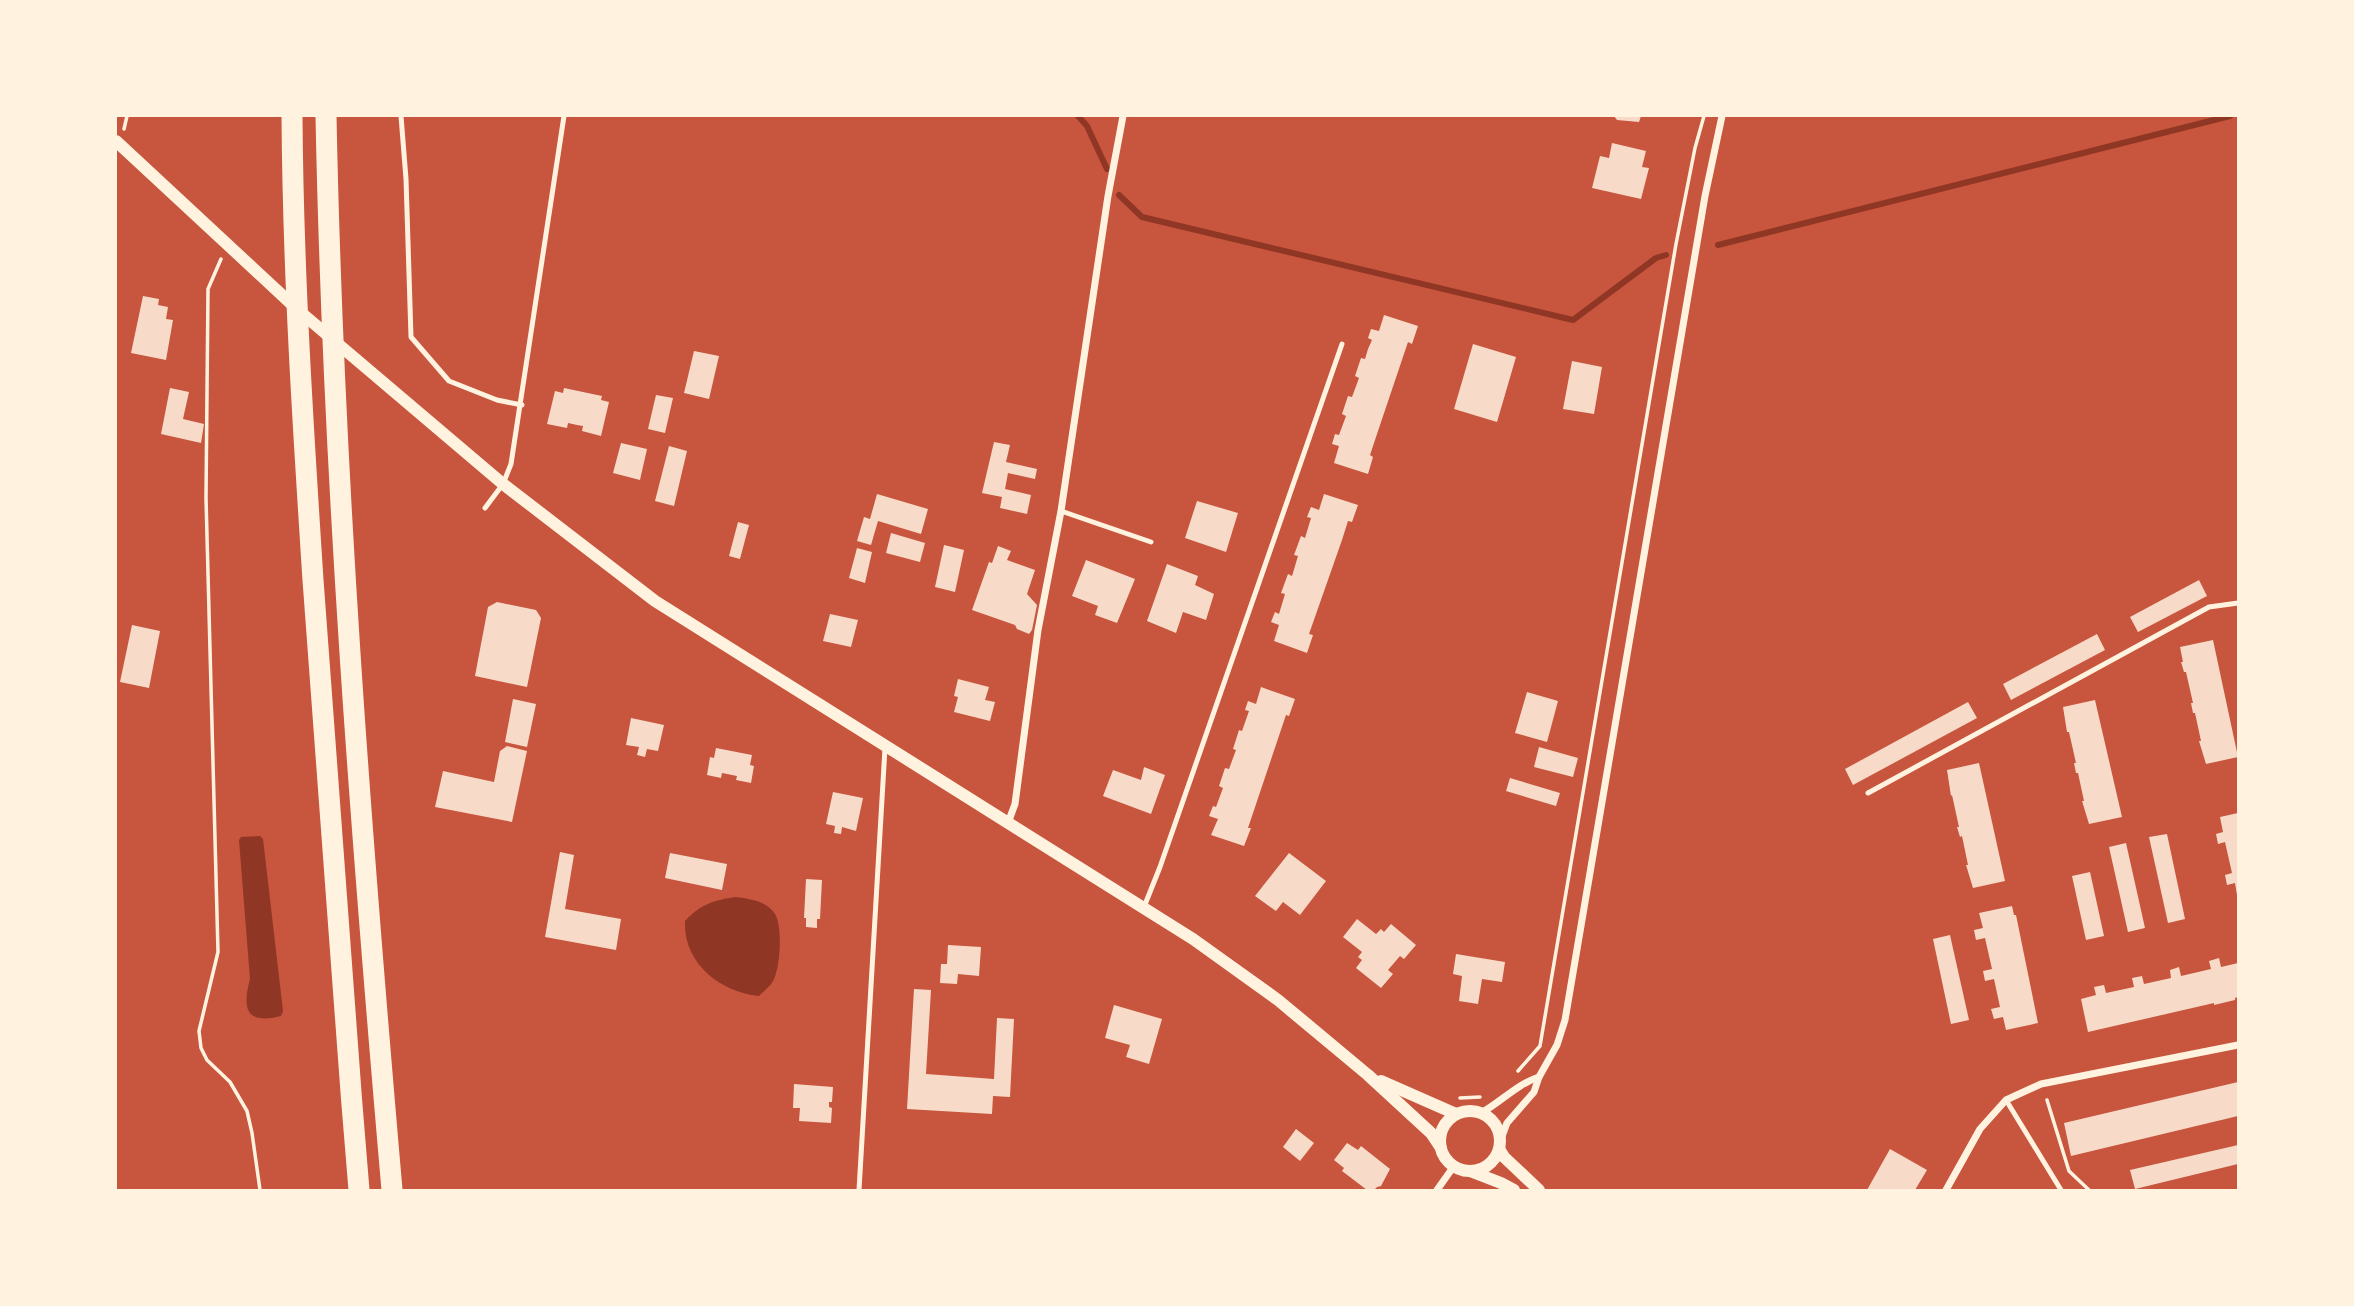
<svg xmlns="http://www.w3.org/2000/svg" width="2354" height="1306" viewBox="0 0 2354 1306" font-family="'Noto Sans',sans-serif">
  <rect width="100%" height="100%" fill="#c8553d"/>
  <g fill="#8f3625">
    <path d="M260,836L263,839L283,1011L281,1016C246,1025 242,1009 250,979L239,840L241,837Z"/>
    <path d="M736,897C751,899 766,901 775,914C783,927 780,966 774,979C771,986 764,991 759,996C719,992 683,962 685,921C701,904 714,900 736,897Z"/>
  </g>
  <g fill="none" stroke-linecap="round" stroke-linejoin="round">
    <g stroke="#8f3625" stroke-width="6">
      <polyline points="1078,116 1087,126 1107,169"/>
      <polyline points="1119,195 1142,217 1573,320 1656,258 1666,255"/>
      <polyline points="1718,245 2230,116"/>
    </g>
  </g>
  <g fill="#f7dbc8">
    <polygon points="1614,116 1641,116 1639,122 1617,120"/>
    <polygon points="1612,143 1646,151 1642,167 1649,168 1641,199 1592,188 1600,156 1609,158"/>
    <polygon points="143,296 159,299 158,305 168,307 166,319 173,320 166,360 131,353"/>
    <polygon points="1384,315 1418,326 1412,344 1408,342 1376,437 1370,455 1373,457 1368,474 1334,463 1339,446 1332,444 1335,434 1339,435 1346,416 1342,414 1348,396 1352,397 1359,378 1355,376 1361,358 1365,359 1368,349 1372,340 1368,338 1371,329 1379,331"/>
    <polygon points="1473,344 1516,357 1497,422 1454,409"/>
    <polygon points="694,351 719,356 709,399 684,393"/>
    <polygon points="1572,361 1602,367 1594,414 1563,409"/>
    <polygon points="170,388 189,392 183,419 204,424 201,443 161,434"/>
    <polygon points="564,388 602,396 601,400 609,402 601,436 582,431 583,426 577,425 568,423 567,428 547,424 555,391 563,393"/>
    <polygon points="656,395 673,398 665,433 648,429"/>
    <polygon points="994,442 1010,445 1006,462 1037,469 1035,479 1008,473 1005,489 1031,495 1027,514 1000,508 1002,497 982,493"/>
    <polygon points="621,443 647,449 640,480 613,473"/>
    <polygon points="669,446 687,451 674,506 655,501"/>
    <polygon points="877,494 928,509 921,534 878,521 871,545 857,541 864,517 870,519"/>
    <polygon points="1324,494 1358,505 1352,522 1348,521 1342,540 1309,634 1313,635 1307,653 1274,641 1279,625 1271,622 1275,612 1279,614 1285,594 1281,593 1288,574 1292,576 1298,556 1294,555 1301,536 1305,538 1311,518 1307,517 1311,507 1319,510"/>
    <polygon points="1197,501 1238,513 1226,552 1185,538"/>
    <polygon points="738,522 749,525 740,559 729,556"/>
    <polygon points="891,533 925,543 920,562 886,553"/>
    <polygon points="944,545 964,550 955,592 935,587"/>
    <polygon points="998,546 1011,551 1007,560 1035,570 1027,594 1037,605 1032,630 1029,634 1017,629 1015,625 972,610 989,562 992,563"/>
    <polygon points="857,548 872,552 865,583 849,578"/>
    <polygon points="1086,560 1135,579 1117,623 1095,615 1098,606 1072,596"/>
    <polygon points="1167,564 1198,576 1195,585 1214,594 1206,620 1183,612 1176,633 1147,621"/>
    <polygon points="2199,580 2207,596 2138,632 2130,617"/>
    <polygon points="497,602 536,610 541,618 527,687 475,676 488,607"/>
    <polygon points="830,614 858,620 851,647 823,641"/>
    <polygon points="132,625 160,631 149,688 120,682"/>
    <polygon points="2097,634 2105,650 2011,700 2003,684"/>
    <polygon points="2213,640 2238,757 2206,764 2199,741 2201,741 2195,713 2193,713 2191,703 2193,703 2186,672 2184,672 2181,662 2183,662 2180,647"/>
    <polygon points="958,679 989,687 985,700 995,702 990,721 954,712 958,697 954,696"/>
    <polygon points="1261,687 1295,699 1289,716 1286,715 1248,828 1251,828 1244,846 1211,835 1218,819 1209,816 1213,806 1216,807 1223,788 1219,786 1225,768 1229,769 1236,750 1233,749 1239,730 1242,731 1249,711 1245,710 1248,701 1256,704"/>
    <polygon points="1527,692 1558,701 1547,742 1515,733"/>
    <polygon points="513,699 536,704 527,747 505,742"/>
    <polygon points="2095,700 2122,817 2089,824 2082,801 2084,801 2078,773 2076,773 2074,763 2076,763 2069,732 2067,732 2063,707"/>
    <polygon points="1968,702 1977,718 1853,785 1845,769"/>
    <polygon points="631,718 664,725 658,751 647,749 645,757 637,755 639,747 626,745"/>
    <polygon points="507,746 527,751 512,822 435,807 443,771 494,782 500,751"/>
    <polygon points="1539,747 1578,758 1573,777 1534,767"/>
    <polygon points="716,748 752,755 750,765 754,766 751,783 736,780 737,776 722,773 721,778 707,775 710,757 714,758"/>
    <polygon points="1979,763 2005,881 1973,888 1966,865 1968,865 1962,836 1960,837 1957,827 1959,827 1952,795 1951,796 1947,770"/>
    <polygon points="1144,767 1165,775 1151,814 1103,796 1113,770 1141,780"/>
    <polygon points="1510,778 1560,793 1556,806 1506,791"/>
    <polygon points="833,792 863,798 856,831 842,827 841,834 834,833 835,826 826,824"/>
    <polygon points="2238,813 2238,895 2237,895 2235,883 2227,885 2225,875 2232,873 2225,842 2218,844 2216,834 2223,832 2220,817"/>
    <polygon points="2167,834 2185,919 2168,923 2149,837"/>
    <polygon points="2126,843 2145,928 2128,932 2109,847"/>
    <polygon points="560,852 574,855 565,909 621,919 616,950 545,937"/>
    <polygon points="670,853 727,864 722,890 665,878"/>
    <polygon points="1289,853 1326,881 1300,915 1283,902 1276,911 1255,896"/>
    <polygon points="2090,872 2104,936 2086,940 2072,876"/>
    <polygon points="806,879 822,880 820,919 817,919 817,928 806,927 806,918 804,918"/>
    <polygon points="2012,906 2014,915 2016,915 2038,1023 2006,1030 2003,1017 1994,1019 1991,1009 2000,1007 1994,979 1985,981 1983,971 1992,969 1985,938 1976,940 1974,930 1983,928 1979,913"/>
    <polygon points="1357,919 1376,934 1381,929 1384,932 1391,924 1416,945 1404,959 1400,956 1388,970 1393,974 1381,988 1356,968 1362,960 1358,957 1362,952 1343,937"/>
    <polygon points="1950,935 1969,1020 1951,1024 1933,939"/>
    <polygon points="948,945 981,947 979,976 958,974 957,984 940,983 941,964 947,964"/>
    <polygon points="1456,954 1505,962 1502,982 1482,979 1478,1004 1459,1001 1462,976 1453,974"/>
    <polygon points="2219,958 2221,967 2238,963 2238,997 2235,998 2235,1000 2214,1005 2214,1003 2088,1032 2081,999 2096,995 2094,987 2104,985 2106,993 2134,987 2132,978 2142,976 2144,984 2171,978 2170,970 2179,967 2181,976 2211,969 2209,961"/>
    <polygon points="914,989 931,990 926,1074 994,1079 997,1018 1014,1019 1010,1097 993,1096 992,1114 907,1109"/>
    <polygon points="1114,1005 1162,1019 1149,1064 1126,1057 1130,1045 1105,1038"/>
    <polygon points="2238,1082 2238,1116 2071,1156 2064,1123"/>
    <polygon points="794,1084 833,1087 832,1102 829,1102 829,1107 832,1108 831,1123 799,1121 800,1108 793,1108"/>
    <polygon points="1296,1129 1314,1143 1300,1161 1283,1147"/>
    <polygon points="1347,1143 1358,1150 1361,1146 1390,1169 1381,1186 1377,1187 1374,1190 1367,1190 1342,1171 1344,1168 1334,1160"/>
    <polygon points="2238,1145 2238,1164 2135,1189 2130,1170"/>
    <polygon points="1890,1149 1927,1170 1915,1190 1867,1190"/>
  </g>
  <g fill="none" stroke-linecap="round" stroke-linejoin="round">
    <g stroke="#fff3e0" stroke-width="3.5">
      <polyline points="124,129 127,116"/>
      <polyline points="221,259 208,289 206,498 218,952 199,1031 201,1048 207,1060 230,1082 247,1111 252,1133 260,1190"/>
      <polyline points="1518,1071 1540,1046 1676,244 1695,148 1704,116"/>
      <polyline points="1460,1098 1480,1097"/>
      <polyline points="2047,1100 2069,1171 2089,1190"/>
    </g>
    <g stroke="#fff3e0" stroke-width="5">
      <polyline points="401,116 406,179 411,337 449,381 497,400 522,405"/>
      <polyline points="485,508 503,484 511,464 564,116"/>
      <polyline points="1061,511 1151,542"/>
      <polyline points="1868,793 2209,607 2238,603"/>
      <polyline points="1144,907 1160,867 1342,344"/>
      <polyline points="2006,1100 2061,1190"/>
      <polyline points="859,1190 885,748"/>
    </g>
    <g stroke="#fff3e0" stroke-width="7">
      <polyline points="1008,823 1015,804 1038,630 1061,511 1108,196 1123,116"/>
      <path d="M1481,1113C1501,1102 1517,1084 1539,1077"/>
      <polyline points="1501,1139 1507,1123 1534,1092 1539,1077 1557,1045 1565,1020 1705,196 1722,116"/>
      <polyline points="1437,1190 1454,1166"/>
      <polyline points="1946,1190 1980,1129 2006,1100 2041,1084 2238,1045"/>
    </g>
    <g stroke="#fff3e0" stroke-width="12">
      <polyline points="116,141 298,310 503,484 655,601 1193,939 1278,1000 1368,1075 1431,1133 1441,1148"/>
      <polyline points="1381,1081 1456,1114"/>
      <circle cx="1470" cy="1141" r="30"/>
      <polyline points="1499,1149 1504,1157 1539,1190"/>
      <polyline points="1470,1171 1501,1183 1514,1190"/>
    </g>
    <g stroke="#fff3e0" stroke-width="21">
      <path d="M292,116C293,271 303,426 313,580C327,784 342,987 359,1190"/>
      <path d="M326,116C333,474 361,833 392,1190"/>
    </g>
  </g>
  <rect width="2354" height="1306" fill="none" stroke="#fff3e0" stroke-width="234"/>
</svg>
